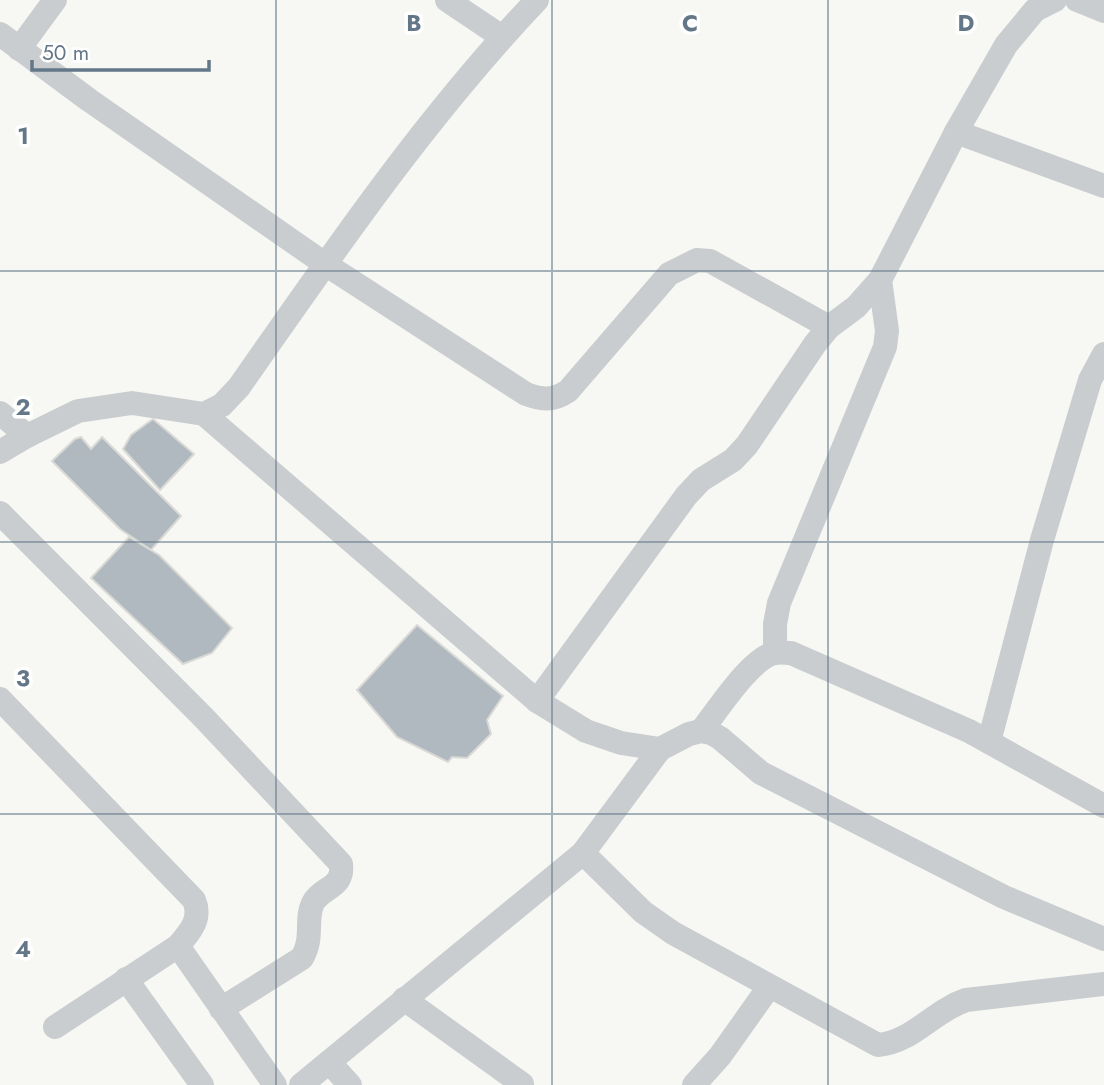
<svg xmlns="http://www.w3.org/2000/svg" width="1104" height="1085" viewBox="0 0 1104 1085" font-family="Jost,sans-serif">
  <rect width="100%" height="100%" fill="#f7f8f4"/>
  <g fill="#b0b9bf" stroke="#d9d9d6" stroke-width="2">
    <polygon points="153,419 194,454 160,490 123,449 131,435"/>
    <polygon points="81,437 91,449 102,437 181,516 151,550 120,529 52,461 75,439"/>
    <polygon points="129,537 159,555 232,628 212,653 183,664 91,578"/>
    <polygon points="417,625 503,696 487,720 491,734 467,758 452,757 448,762 397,737 357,690"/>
  </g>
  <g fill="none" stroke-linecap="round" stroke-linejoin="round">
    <g stroke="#cacdd0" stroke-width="24">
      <polyline points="447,0 502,37"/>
      <polyline points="1077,0 1104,11"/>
      <path d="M0,34L89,100L325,264L526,394C543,400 553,401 568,391L669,274L697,260L710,261L829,327"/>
      <polyline points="19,49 55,0"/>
      <polyline points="956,132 1104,186"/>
      <polyline points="0,413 27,436"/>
      <polyline points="204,414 537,701 586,731 621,743 660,749 689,734 701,731 711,733 720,738 761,773 1004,897 1104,939"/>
      <path d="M204,414L222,405L239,387C332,254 425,118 537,0"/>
      <polyline points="0,452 27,436 78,411 132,403 204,414"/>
      <path d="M0,513L205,719L341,864C344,889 322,886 313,903C305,919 314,938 302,958L221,1009"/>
      <polyline points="775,653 775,624 779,603 885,347 887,331 880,280"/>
      <path d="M0,699L194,900C202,919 190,932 178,946L55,1027"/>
      <polyline points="537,701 686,496 701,480 733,460 747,445 815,344 829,327 856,307 880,280 956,132 1006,45 1035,10 1055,0"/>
      <path d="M701,731C718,710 749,660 774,653C779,652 786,653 791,653L969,731L1104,806"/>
      <polyline points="989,742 1042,540 1090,380 1104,354"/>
      <path d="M583,853L643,912L673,933L878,1045C913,1042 933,1011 966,1000L1104,984"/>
      <polyline points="178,946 275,1085"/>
      <polyline points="126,979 202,1085"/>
      <polyline points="404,999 522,1084"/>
      <polyline points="329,1062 350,1085"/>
      <polyline points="301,1085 583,853 660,749"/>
      <polyline points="694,1085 720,1056 769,987"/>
    </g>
  </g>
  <path fill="none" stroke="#637788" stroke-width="2" stroke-opacity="0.55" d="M276,0V1085M552,0V1085M828,0V1085M0,271H1104M0,542H1104M0,814H1104"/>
  <g font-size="23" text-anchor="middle" font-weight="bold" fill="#637788" stroke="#fff" stroke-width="7" stroke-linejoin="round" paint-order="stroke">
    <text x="414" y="31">B</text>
    <text x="690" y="31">C</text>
    <text x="966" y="31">D</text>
    <text x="23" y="144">1</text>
    <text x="23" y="415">2</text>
    <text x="23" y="686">3</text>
    <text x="23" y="957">4</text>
  </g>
  <path d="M32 60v10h177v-10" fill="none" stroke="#637788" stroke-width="3.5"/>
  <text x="42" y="60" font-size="21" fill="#637788" stroke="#ffffff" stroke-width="5" paint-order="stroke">50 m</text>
</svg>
